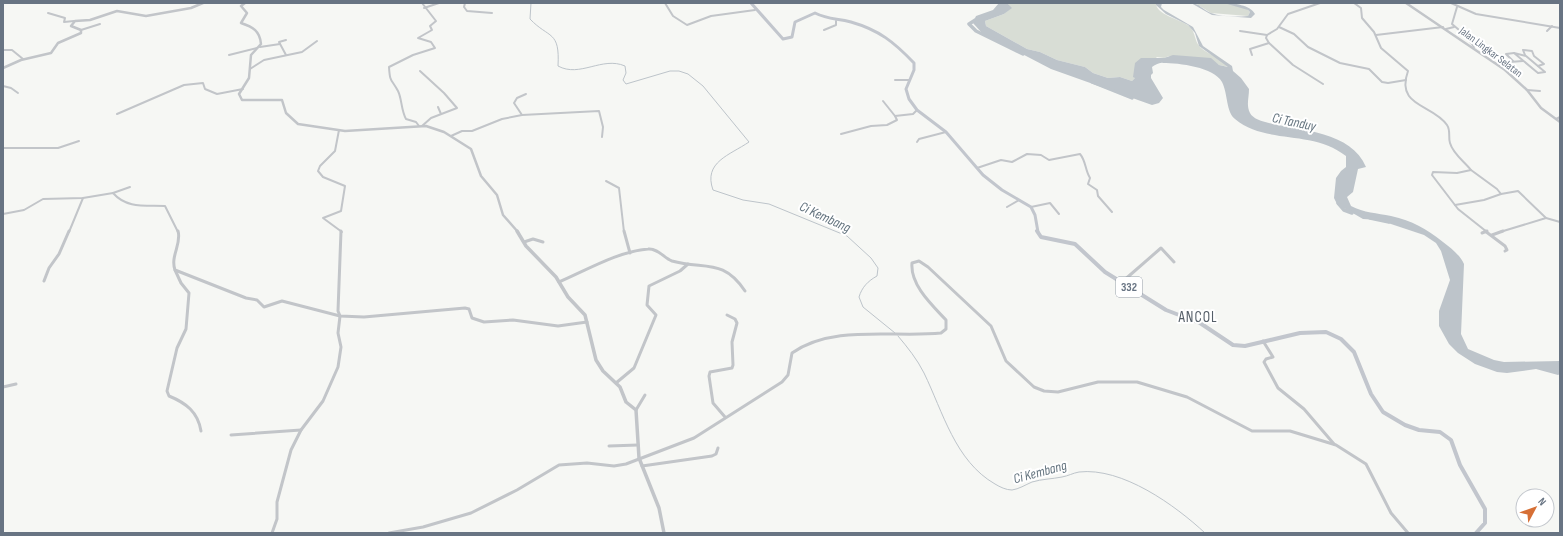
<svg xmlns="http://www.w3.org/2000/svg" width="1563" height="536" viewBox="0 0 1563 536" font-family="'Sofia Sans Condensed',sans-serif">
  <rect width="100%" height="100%" fill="#f6f7f4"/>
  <g fill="#d8ddd5">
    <path d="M1007,3H1156C1156,15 1180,19 1189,26C1196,32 1194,41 1200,47C1208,55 1223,58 1229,67L1219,65L1214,62L1169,56L1164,58L1157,57L1132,81L1120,77L1108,78L1093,73L1085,67L1057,60L1040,52L1027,49L986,26L985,21L1004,14L1011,8Z"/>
    <path d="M1195,3C1209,3 1241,1 1250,12L1248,16L1211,13Z"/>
  </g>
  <g fill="#bdc4ca">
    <path d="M999,3H1007L1012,8L1004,14L985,21L986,26L1027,49L1040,52L1057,60L1085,67L1093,73L1108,78L1120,77L1132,81L1135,78L1133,77L1135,63L1141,58H1164L1173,55L1211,58L1219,65L1228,67L1199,46L1195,33L1188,25L1166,14L1156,5V3H1162L1161,7L1164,10L1193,27L1203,46L1232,66L1233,71L1241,78L1249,89C1249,98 1246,105 1250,113C1260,133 1347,120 1366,167L1358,169L1353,192L1347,197L1351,206C1364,213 1377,213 1391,216C1413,221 1425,228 1443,242C1451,248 1460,255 1464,264L1461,334L1468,349L1494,360L1504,362L1560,361V374L1558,375L1536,369L1507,373L1497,372L1475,364L1458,353L1449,344L1439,326V311L1450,280L1441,251L1436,243L1424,235L1379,220L1363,219L1337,204L1334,198L1336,178L1341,171L1346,167V156C1312,129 1266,145 1235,119C1226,112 1228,94 1222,82C1214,67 1179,63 1163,63C1160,62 1155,65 1152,67L1153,73L1151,75V78L1163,98L1159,103L1152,105L1051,69L982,33L973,23L976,16L993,10Z"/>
    <path d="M1191,3C1199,3 1203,10 1211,13C1222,17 1236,17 1248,16L1250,12L1248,10L1224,3C1233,3 1251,5 1255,14L1251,18L1212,15Z"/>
  </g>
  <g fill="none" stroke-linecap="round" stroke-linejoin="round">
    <g stroke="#bdc4ca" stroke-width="1">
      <path d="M531,3L530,19C549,39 560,30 558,66C580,78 602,56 625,66L626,73L623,80L626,84L670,71H679L688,74L703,86L749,142C730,155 703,162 713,190L743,200L769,204L847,236L871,258L878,268L877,276C868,281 862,287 859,297L863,307L895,333"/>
      <path d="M898,336C908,348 917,359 924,373C943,412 955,461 995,484C1000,487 1006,490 1012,490C1019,489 1025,485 1032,482C1042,479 1052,479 1062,477C1068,476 1073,473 1079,472C1122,467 1175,505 1205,533"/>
    </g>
    <g stroke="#bdc4ca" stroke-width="3.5">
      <polyline points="980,17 969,24 976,31 1023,54"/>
      <polyline points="1092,82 1132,98"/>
      <polyline points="1338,203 1344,210 1352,213"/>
      <polyline points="1370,218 1389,222"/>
    </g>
    <g stroke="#c2c5c9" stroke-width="2">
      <polyline points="465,3 464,7 467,11 492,13"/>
      <polyline points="665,3 673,16 687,25 711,16 755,10"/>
      <path d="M1354,3L1361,8L1362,18L1374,32L1381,48L1408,71C1395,107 1433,104 1447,125C1451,131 1448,137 1450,143C1453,154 1464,161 1471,170L1457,173L1433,172L1432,175L1458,209L1487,232"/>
      <polyline points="1451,3 1476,14 1560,28"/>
      <polyline points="1457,7 1452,24 1465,35 1474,47"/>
      <polyline points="424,8 439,3"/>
      <polyline points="48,13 65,18 64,22 74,21"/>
      <polyline points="1279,27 1294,34 1308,47 1340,63 1369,69 1382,82 1388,83 1406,80"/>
      <polyline points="1446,29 1454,27"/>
      <polyline points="81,30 100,24"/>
      <polyline points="824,30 836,25 836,21"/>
      <polyline points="1240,31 1267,35 1277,29 1288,14 1320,3"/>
      <polyline points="1547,31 1552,26"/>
      <polyline points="1376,35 1443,27"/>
      <polyline points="286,40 279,42 286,55"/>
      <polyline points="1269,43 1293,65 1323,84"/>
      <polyline points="260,47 280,44"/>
      <polyline points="3,50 12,50 23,59"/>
      <polygon points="1514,53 1526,56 1545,72 1538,73"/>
      <polyline points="229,55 257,48"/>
      <polyline points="1252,55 1250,49 1269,43 1266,38 1267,35"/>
      <polyline points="1525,55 1523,50 1532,51 1534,56 1544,64 1538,66"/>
      <polyline points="1513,61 1506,54 1514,53"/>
      <polyline points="1496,63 1523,61"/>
      <polyline points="250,69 264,60 302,52 317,41"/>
      <polyline points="420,71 444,93 457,108 431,118 422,126"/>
      <polyline points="895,80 910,80"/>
      <polyline points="3,86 11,88 18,93"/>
      <polyline points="1527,90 1540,91"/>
      <polyline points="883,101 895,116"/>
      <polyline points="438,107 441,114"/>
      <polyline points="117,114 184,85 203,83 205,89 217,94 243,89"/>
      <polyline points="522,115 514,103 517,98 526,94"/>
      <polyline points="1556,119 1560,117"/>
      <path d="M419,126L416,122L406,119C401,110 402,99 398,91C391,78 390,83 389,67L413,55L435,48L431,42L418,38L432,30L430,26L436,21L422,3"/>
      <polyline points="339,130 335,151 320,166 318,171 323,177 345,186 341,211 323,218 342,232"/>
      <polyline points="841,134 871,126 887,125 897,120 895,116 913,114 917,110"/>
      <polyline points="451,136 462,131 472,131 502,119 522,115 599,111 603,127 602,137"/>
      <polyline points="917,142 919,139 946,132"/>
      <polyline points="3,148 58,148 79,141"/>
      <path d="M977,168L1001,160L1012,162L1027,154L1041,155L1049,160L1080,154C1086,161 1085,170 1090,178L1088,184L1097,190L1098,196L1112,212"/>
      <polyline points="606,181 619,188 624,232"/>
      <polyline points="113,193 130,187"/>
      <polyline points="1455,205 1484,200 1501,194 1497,189 1471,170"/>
      <polyline points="1007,207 1019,200"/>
      <polyline points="1031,207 1050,203 1059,214"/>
      <path d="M3,214L24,210L43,199L83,198L113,193C127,209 146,205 165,206L178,232"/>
      <polyline points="1546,218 1560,222"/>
      <polyline points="69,232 83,198"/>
      <polyline points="1486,232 1487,231"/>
      <polyline points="1500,232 1546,218 1518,191 1501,194"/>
    </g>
    <g stroke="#c2c5c9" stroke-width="3">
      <path d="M178,231C182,244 170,256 175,270L246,298L257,300L264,307L282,301L340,316L364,317L465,308L469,309L472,318L484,322L513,320L558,326L587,322"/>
      <polyline points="624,231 630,253"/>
      <polyline points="1485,231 1505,246 1507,250 1505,251"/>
      <polyline points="1482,233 1487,231"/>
      <polyline points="1492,235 1503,231"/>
      <polyline points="524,242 533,239 543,242"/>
      <path d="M175,270L181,283L189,293L186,329L177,348L167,391L169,396C186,403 198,412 201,431"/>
      <polyline points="44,281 49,268 59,254 69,231"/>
      <path d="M559,282C585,271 619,251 648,249C658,248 664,258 672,261C705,270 723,258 745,291"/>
      <polyline points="1122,282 1161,248 1174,262"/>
      <polyline points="1263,341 1273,357 1266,359 1264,362 1278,388 1304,409 1334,444"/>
      <polyline points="616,383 634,368 656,315 647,305 649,286 680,271 688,264"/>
      <polyline points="3,387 16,384"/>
      <polyline points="636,410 645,395"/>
      <polyline points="725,417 713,403 709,376 710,372 732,368 733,365 732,342 737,323 735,319 727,315"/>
      <polyline points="231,435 301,430"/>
      <polyline points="609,446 638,445"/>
      <polyline points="642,466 712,456 716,454 718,448"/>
      <polyline points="272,533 277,519 277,502 291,450 301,430 323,401 338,367 341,347 338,333 340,316 338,311 341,231"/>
      <path d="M389,533L423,527L471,513L517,490L559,465L587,463L614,466L626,464L694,438L782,382L788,375L792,353C833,324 894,338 941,333L946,329V320C932,305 910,285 912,263L919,261L928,267L991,326L1006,361L1034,387L1044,391L1058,392L1098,382H1137L1187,397L1252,431H1290L1336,445L1366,464L1391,513L1408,533"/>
    </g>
    <g stroke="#c2c5c9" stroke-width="2.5">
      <path d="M245,3L241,6L247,13L241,23C253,27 260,31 261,44L251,55L249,78L239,94L242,100H282L286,113L298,124L345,131L426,126L444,132L471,149L481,176L497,195L503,215L518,232"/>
      <polyline points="1406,3 1505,70 1527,90 1541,108 1560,122"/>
      <polyline points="3,68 21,60 51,53 58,43 81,33 81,30 71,26 75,21 90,20 117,11 146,16 191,8 203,3"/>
    </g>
    <polyline stroke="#c2c5c9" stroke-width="3.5" points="517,231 526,246 556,277 568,297 585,315 596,360 603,371 620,387 626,402 636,410 639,458 659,508 664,533"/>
    <path stroke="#c2c6cd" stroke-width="3" d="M751,3L783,39L792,37L795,22L815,13C829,20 837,18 851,22C879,30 894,42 914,63V70L906,89L909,99L917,110L946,132L983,175L1002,190L1031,207L1035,215L1038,232"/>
    <polyline stroke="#c2c6cd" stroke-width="4" points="1037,231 1041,237 1075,244 1105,272 1166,310 1200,323 1233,345 1245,346 1300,333 1326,332 1341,339 1354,352 1371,394 1383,412 1405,425 1419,430 1440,432 1451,440 1460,465 1485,509 1485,523 1476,533"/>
  </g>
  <g text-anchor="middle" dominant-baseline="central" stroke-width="4" stroke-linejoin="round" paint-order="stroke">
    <g font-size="11" fill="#687483" stroke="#fff">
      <text transform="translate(1491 52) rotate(37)">Jalan Lingkar Selatan</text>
    </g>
    <rect fill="#fff" stroke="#959ea8" stroke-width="1" x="1116" y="277" width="26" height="20" rx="3"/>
    <g font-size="12" font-weight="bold" fill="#687483">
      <text x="1129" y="287">332</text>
    </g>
    <g font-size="14" font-style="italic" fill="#64747f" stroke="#fff">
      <text transform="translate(1294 122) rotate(12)">Ci Tanduy</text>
      <text transform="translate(825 217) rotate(25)">Ci Kembang</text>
      <text transform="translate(1040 472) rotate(-15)">Ci Kembang</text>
    </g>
    <g font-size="15" letter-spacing="1" fill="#555e68" stroke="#fff">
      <text x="1198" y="317">ANCOL</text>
    </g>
  </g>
  <rect width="1563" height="536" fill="none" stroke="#687483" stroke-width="8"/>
  <g transform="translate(1535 508) rotate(49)"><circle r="19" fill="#ffffff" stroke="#c3c7cd"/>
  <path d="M0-3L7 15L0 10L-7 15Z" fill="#d66f35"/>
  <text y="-6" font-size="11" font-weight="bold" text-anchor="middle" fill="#687483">N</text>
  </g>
</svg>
